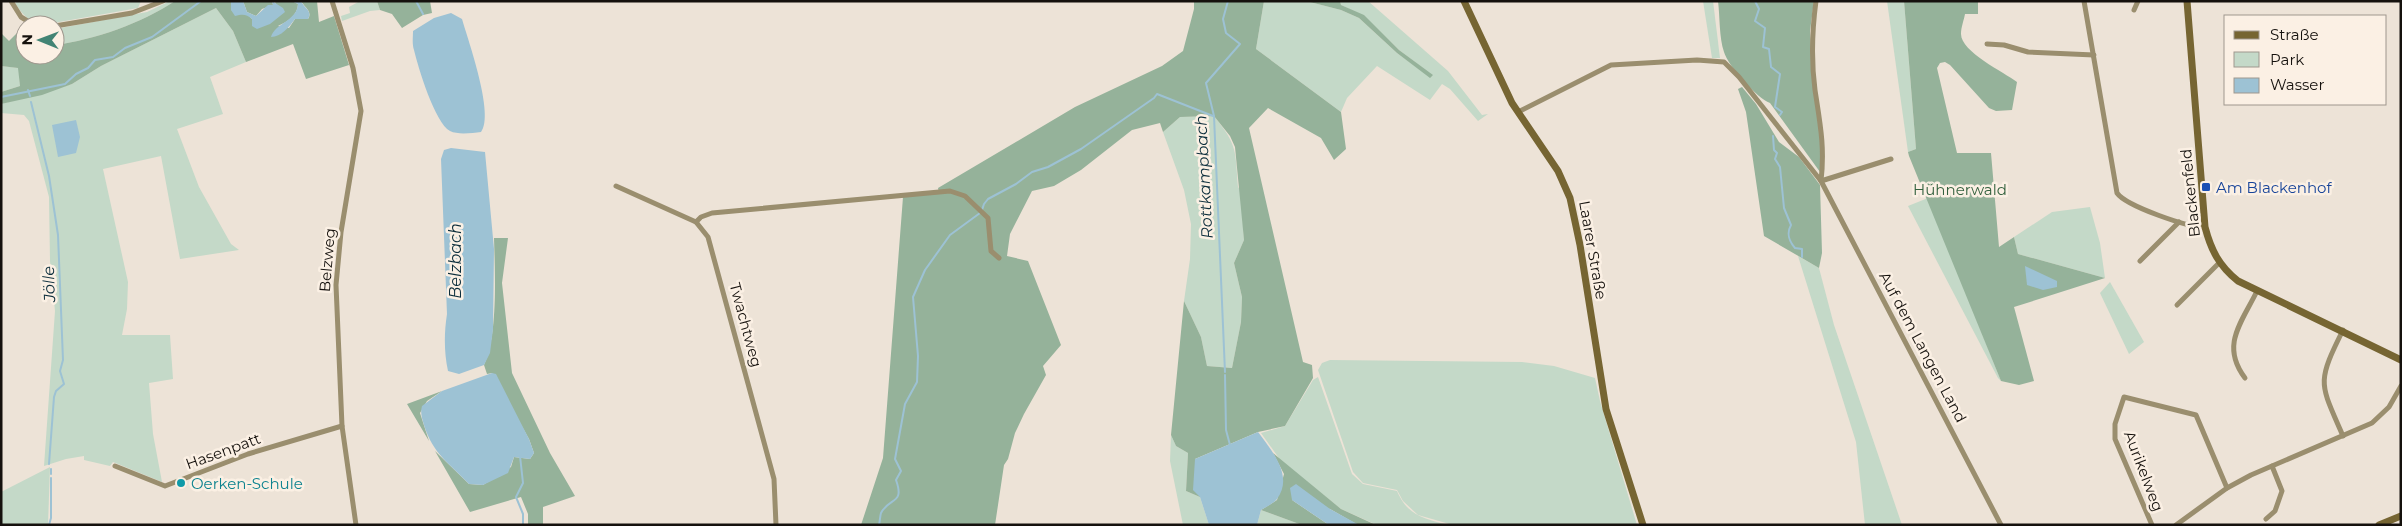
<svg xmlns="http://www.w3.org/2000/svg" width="2402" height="526" viewBox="0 0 2402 526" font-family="Montserrat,sans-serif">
  <rect width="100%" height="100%" fill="#ede3d7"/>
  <g fill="#c4d9c8">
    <path d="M19,1H141L138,8L48,24C31,24 24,17 15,3Z"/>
    <path d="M170,1H175C142,23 94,40 55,45V29L147,12Z"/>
    <polygon points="360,1 377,1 380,10 370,11 342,21 341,16 350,13 349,7"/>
    <polygon points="1264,1 1306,1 1341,10 1359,18 1397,53 1430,77 1432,75 1399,50 1364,16 1341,5 1340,1 1368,1 1448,71 1482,115 1488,114 1478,121 1450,89 1442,84 1430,100 1377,66 1347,98 1341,112 1256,49"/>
    <polygon points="1703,1 1713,1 1720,58 1712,58"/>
    <polygon points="1887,1 1904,1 1916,149 1908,152"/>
    <polygon points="216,8 233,31 246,62 210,77 223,114 177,129 199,187 231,244 239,250 180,259 161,156 103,169 128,282 127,309 122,335 170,335 173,379 149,383 153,434 162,482 113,462 110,466 84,460 84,456 66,459 44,466 55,311 50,261 49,197 29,121 24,115 1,113 1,104 72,84 101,66"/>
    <polygon points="1,66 19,68 20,86 1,92"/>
    <path d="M1214,116C1238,146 1235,150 1238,187L1241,191L1244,240L1234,263L1242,297L1241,322L1232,368L1207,366L1201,337L1184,301L1190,259L1191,224L1184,190L1163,132L1180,117Z"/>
    <polygon points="1928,198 2001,381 1998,378 1908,206"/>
    <polygon points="2090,207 2100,243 2105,278 2018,254 2014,237 2052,212"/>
    <polygon points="1798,256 1819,268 1834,325 1902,525 1865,525 1856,442"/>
    <polygon points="2110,282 2144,342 2129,354 2100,293"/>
    <polygon points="1330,360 1522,362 1554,366 1595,378 1600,401 1637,525 1453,525 1418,515 1403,501 1397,490 1363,483 1353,472 1318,370 1322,363"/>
    <path d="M1318,377L1352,474L1363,484L1397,491C1408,516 1423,518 1448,525H1377L1341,509L1281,461L1261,433L1285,426L1313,380Z"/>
    <polygon points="1171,435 1176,446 1188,453 1186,491 1200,497 1209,525 1183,525 1170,461"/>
    <polygon points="50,467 48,525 1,525 1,492"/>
    <polygon points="1261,510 1302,525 1257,525"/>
  </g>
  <g fill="#95b29a">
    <path d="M175,1H231V10L248,15L252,19L276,5L275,1H292L298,4C298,15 287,22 278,26L289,28L295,19H308C313,11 304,7 301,1H317L319,22L334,16L349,65L306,79L293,44L246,62L233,31L216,8L101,66L72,84L42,95L1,104V92L20,86L18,68L1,66V33L9,41L17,33L25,32V55H55V45C94,40 142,23 175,1Z"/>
    <polygon points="243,1 272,1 273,5 262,9 256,16 247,12"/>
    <polygon points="377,1 430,1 432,13 423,15 402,28 392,14 380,10"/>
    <polygon points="1194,1 1264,1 1256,49 1341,112 1346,149 1334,160 1321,138 1268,108 1249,128 1303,362 1312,365 1313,378 1285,426 1258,432 1195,459 1200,497 1186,491 1188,453 1176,446 1171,435 1184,301 1201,337 1207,366 1232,368 1241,322 1242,297 1234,263 1244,240 1235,147 1230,136 1214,116 1180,117 1163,132 1160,123 1132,130 1081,170 1054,186 1032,191 1010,234 1007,256 1028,261 1061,345 1043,366 1046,375 1024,414 1015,433 1008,459 1004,465 995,525 861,525 883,458 903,197 939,193 938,188 1075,107 1162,66 1183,51 1194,9"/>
    <polygon points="1306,1 1340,1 1341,5 1364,15 1399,50 1433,75 1430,78 1397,53 1359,18 1341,10"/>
    <path d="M1718,1H1814L1810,31L1811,50L1820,128V172L1770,103C1757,98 1728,66 1724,52C1719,37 1720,17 1718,1Z"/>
    <path d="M1904,1H1978V14H1965C1964,20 1961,27 1961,34C1961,52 2004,72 2017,82L2012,110L1996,111L1989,108L1950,65L1945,62L1940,63L1937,68L1957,153H1991L1999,247L2014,237L2018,254L2105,278L2014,307L2034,381L2019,385L2001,381L1909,156L1908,152L1916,149Z"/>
    <polygon points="1742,87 1756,104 1779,142 1799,157 1820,185 1822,253 1819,268 1764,236 1746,112 1738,89"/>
    <path d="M494,238H508L502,283L512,373L550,453L575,496L543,507V525H528V514L521,497L470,512L435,451L469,484L483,485L511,467L514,457L530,459L534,453L529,439L492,373L487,374L484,365C498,336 495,272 494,238Z"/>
    <polygon points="442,391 427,401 420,413 429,441 407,404"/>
    <polygon points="1273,453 1341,509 1376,525 1358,525 1330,509 1292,500 1329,525 1302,525 1261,510 1277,500 1284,474"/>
  </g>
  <g fill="#9dc2d4">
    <path d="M231,1H243L247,12L256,16L268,5H273L272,1L283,8L285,12L270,24L257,29L252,26V19C246,14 243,14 235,16L231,10Z"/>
    <path d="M292,1H301C304,8 313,11 308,19H295C289,27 281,37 271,37C275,23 297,21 298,4Z"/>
    <path d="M451,13L462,19C468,40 495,115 481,132C472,133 458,135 450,131C435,123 418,67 414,50C412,44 413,37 413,31L434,18Z"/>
    <polygon points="76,120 80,137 76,153 58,157 52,125"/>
    <path d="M451,148L485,152L494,249L493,329L490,353L484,365L459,374L448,371C444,353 444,333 447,314L441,159L444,150Z"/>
    <polygon points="2025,266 2057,281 2057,287 2043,290 2027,285"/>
    <path d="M492,373L496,374L529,439L534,453L530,459L514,457L508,473L483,485L469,484C449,463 433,454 424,425C422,418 420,413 422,406L442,391Z"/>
    <path d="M1258,432C1272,451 1294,476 1277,499C1274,503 1266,507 1261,510L1257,525H1209L1200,497L1193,490L1195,459Z"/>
    <polygon points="1296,484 1330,509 1359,525 1329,525 1292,500 1290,488"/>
  </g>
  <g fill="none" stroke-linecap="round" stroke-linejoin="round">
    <g stroke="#9dc2d4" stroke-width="2">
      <polyline points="416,1 423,14"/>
      <polyline points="1755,1 1759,9 1755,21 1765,28 1763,47 1769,49 1771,67 1780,74 1775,107 1782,112 1780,115"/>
      <polyline points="28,90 30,96"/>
      <polyline points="1,97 65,84 76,74 88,68 95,60 113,57 125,48 152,37 201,1"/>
      <polyline points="31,102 49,176 58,235 63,360 60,371 64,384 56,391 54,397 49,464"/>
      <path d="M1773,136L1774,150L1777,153L1775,159L1780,167L1784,208L1791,225C1786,234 1789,241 1795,248L1802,249V257"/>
      <polyline points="982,210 984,204 988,199 1016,184 1032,172 1048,167 1081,149 1154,98 1157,94 1213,116"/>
      <polyline points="1225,372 1214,116 1206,83 1240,44 1226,33 1223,19 1228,1"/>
      <polyline points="1225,375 1226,430 1230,445"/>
      <polyline points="520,456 523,483 516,497 523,514 523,525"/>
      <polyline points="51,469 51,474"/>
      <polyline points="49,525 51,518 51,478"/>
      <path d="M879,525C880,521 880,516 881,513C889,497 905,505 896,480L901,471L895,459L905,404L917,382L918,356L913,297L925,270L950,235L980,213"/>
    </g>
    <g stroke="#9a8e6e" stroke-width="5">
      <polyline points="11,1 21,17 34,25"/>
      <polyline points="332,1 353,68 361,111 341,232 336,285 342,426 356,525"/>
      <path d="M1816,1C1812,31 1811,60 1815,90C1820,123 1825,147 1821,181"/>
      <path d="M2084,1L2117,193C2126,206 2189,228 2205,227"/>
      <polyline points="2134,10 2138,1"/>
      <polyline points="55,26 132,13 163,1"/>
      <polyline points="1987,44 2004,45 2028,52 2094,55"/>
      <polyline points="1518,112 1611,65 1697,60 1724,62 1739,77 1821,181 2001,525"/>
      <polyline points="1821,181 1891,159"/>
      <polyline points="616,186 696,222 708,237 774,479 776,525"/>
      <polyline points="696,222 701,217 712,213 950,191 965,196 988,218 991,251 999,258"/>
      <polyline points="2140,261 2179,222"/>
      <polyline points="2177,305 2219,263"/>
      <path d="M2245,378C2220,345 2242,322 2257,291"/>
      <path d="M2343,436C2320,383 2316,384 2343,330"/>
      <polyline points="115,466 165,486 248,454 342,426"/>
      <polyline points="2266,519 2275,511 2282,491 2272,466"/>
      <polyline points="2152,525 2115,439 2115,424 2124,397 2196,415 2227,488"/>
      <polyline points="2176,525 2227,488 2251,475 2372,423 2389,407 2401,386"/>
    </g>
    <g stroke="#766532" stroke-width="7">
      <polyline points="1464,1 1512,103 1558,171 1570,198 1580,245 1606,409 1643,525"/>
      <path d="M2187,1L2205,227C2211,250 2219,266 2238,281L2401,360"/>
      <polyline points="2379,525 2401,516"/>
    </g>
  </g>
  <rect fill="#1a4fb4" stroke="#fbf0e4" stroke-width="2" x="2201" y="182" width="10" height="10" rx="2.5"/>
  <circle fill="#0f9aa8" stroke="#fbf0e4" stroke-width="2" cx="181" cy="483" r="5"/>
  <g text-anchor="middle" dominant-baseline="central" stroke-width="5" stroke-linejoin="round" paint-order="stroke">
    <g font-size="15" fill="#164399" stroke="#fbf0e4" text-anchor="start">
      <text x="2216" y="187">Am Blackenhof</text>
    </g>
    <g font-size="15" fill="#33613e" stroke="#fbf0e4">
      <text x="1960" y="189">Hühnerwald</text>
    </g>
    <g font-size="15" fill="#15110d" stroke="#fbf0e4">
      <text transform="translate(2190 193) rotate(-96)">Blackenfeld</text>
      <text transform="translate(1593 250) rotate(80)">Laarer Straße</text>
      <text transform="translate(327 260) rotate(-85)">Belzweg</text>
      <text transform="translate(746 325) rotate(75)">Twachtweg</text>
      <text transform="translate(1923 347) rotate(62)">Auf dem Langen Land</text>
      <text transform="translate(223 451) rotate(-20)">Hasenpatt</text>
      <text transform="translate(2144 471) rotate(69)">Aurikelweg</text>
    </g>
    <g font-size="15" fill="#0d838f" stroke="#fbf0e4" text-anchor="start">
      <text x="191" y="483">Oerken-Schule</text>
    </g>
    <g font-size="16" font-style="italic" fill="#0c2e3c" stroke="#fbf0e4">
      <text transform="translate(1204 177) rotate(-93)">Rottkampbach</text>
      <text transform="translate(455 261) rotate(-90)">Belzbach</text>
      <text transform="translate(49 284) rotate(-92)">Jölle</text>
    </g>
  </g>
  <rect width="2402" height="526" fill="none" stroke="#15110d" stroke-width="5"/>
  <rect x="2224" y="15" width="162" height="90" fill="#fbf0e4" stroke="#9f978e"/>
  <rect x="2234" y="31" width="25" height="8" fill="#766532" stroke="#9f978e"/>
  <text x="2270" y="40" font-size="15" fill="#15110d">Straße</text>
  <rect x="2234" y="52" width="25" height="15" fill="#c4d9c8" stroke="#9f978e"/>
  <text x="2270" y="65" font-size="15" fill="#15110d">Park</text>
  <rect x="2234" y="78" width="25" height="15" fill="#9dc2d4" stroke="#9f978e"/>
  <text x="2270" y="90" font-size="15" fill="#15110d">Wasser</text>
  <g transform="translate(40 40) rotate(271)"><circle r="24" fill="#fbf0e4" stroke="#9f978e"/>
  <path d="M0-4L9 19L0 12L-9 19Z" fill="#428474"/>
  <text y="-8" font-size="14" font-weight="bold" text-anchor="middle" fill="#15110d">N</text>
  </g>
</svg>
